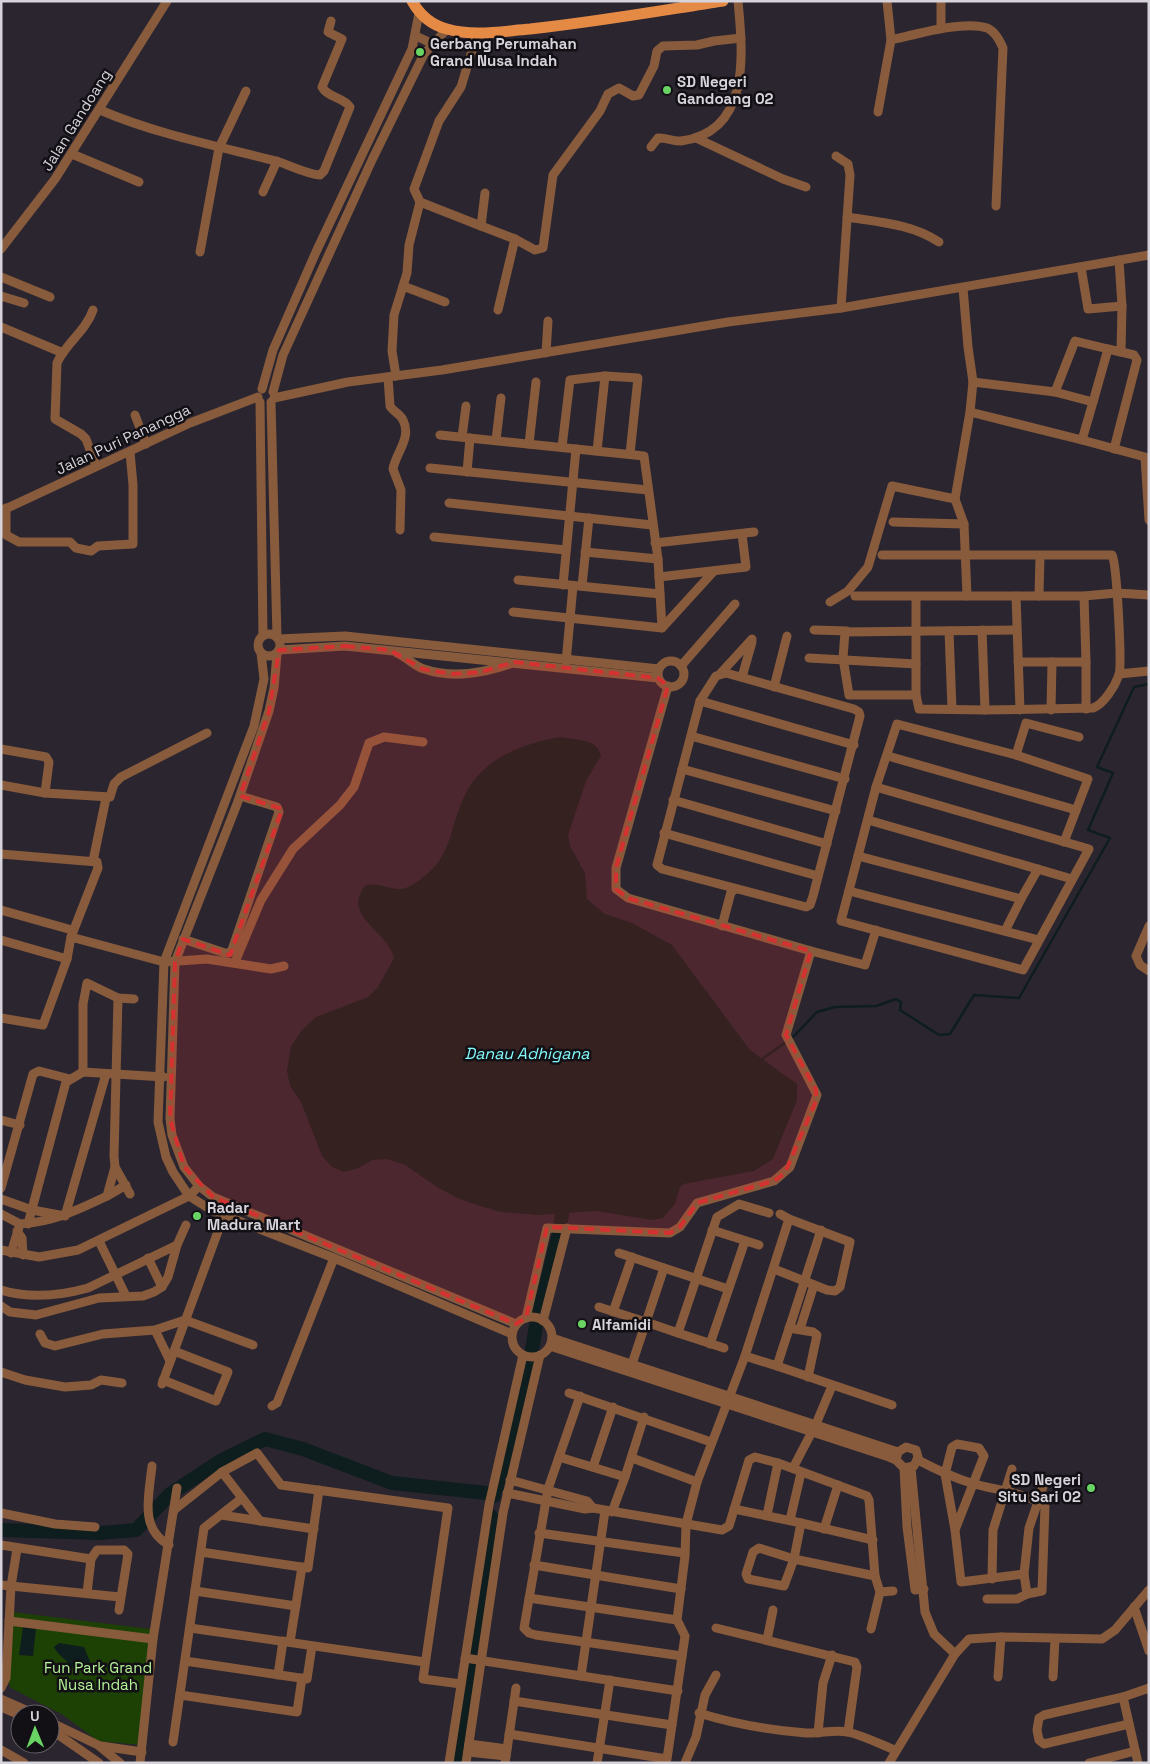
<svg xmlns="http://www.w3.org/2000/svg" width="1150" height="1764" viewBox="0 0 1150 1764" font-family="'Space Grotesk',sans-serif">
  <rect width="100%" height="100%" fill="#2b2530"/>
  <polygon fill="#1d4005" points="12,1612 158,1630 142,1745 98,1741 63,1715 11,1688 6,1678"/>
  <g fill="#0e1d1d">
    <path d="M560,737C575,740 598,738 601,756L586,781L568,835L570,846L585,873L587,899L605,914L632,923L672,945L750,1050L797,1084V1100L773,1159L754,1171L684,1184L680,1187L675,1204L663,1218L652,1220L596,1211L538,1215L501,1212L477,1205L457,1198L437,1187L405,1165L387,1159L372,1160L359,1168L344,1172L332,1167L322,1156L301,1102L290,1086L287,1071L291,1046L301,1031L316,1017L368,997L378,987L394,958C388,931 341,916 365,886C381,880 396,896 412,885C456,858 446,832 466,793C483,758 525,743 560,737Z"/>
    <polygon points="23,1627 36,1628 33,1656 19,1655"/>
    <path d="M59,1643L84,1647L91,1664L82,1669L72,1668C67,1659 58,1656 54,1647Z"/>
  </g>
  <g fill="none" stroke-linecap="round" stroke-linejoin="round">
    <polyline stroke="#0e1d1d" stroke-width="2.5" points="762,1059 793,1037 817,1012 835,1007 876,1006 896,999 901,1002 900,1010 939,1035 950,1034 974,995 1019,998 1110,838 1088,830 1113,773 1097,767 1134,687 1149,684"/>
    <g stroke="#0e1d1d" stroke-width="14">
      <polyline points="496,1490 528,1374 537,1320 559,1234 562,1214"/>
      <polyline points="1,1530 100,1533 136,1530 170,1494 220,1461 265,1439 303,1449 392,1483 487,1493 494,1496"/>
      <polyline points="456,1763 491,1516"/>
    </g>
    <g stroke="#875b3c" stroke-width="9">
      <polyline points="887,1 891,40"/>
      <polyline points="941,1 941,28"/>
      <polyline points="477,34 461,87 439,121 414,189 420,202 481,226 485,193"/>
      <polyline points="416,36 433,44"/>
      <path d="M100,110C156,134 217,146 276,161C290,165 306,174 320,175L324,171L350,107C343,97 328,98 322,87L342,39L328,32L331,21"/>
      <path d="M878,112L891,40C914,35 964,20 987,28C995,31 1000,41 1003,48L996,206"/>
      <polyline points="696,138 783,179 806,187"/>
      <path d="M651,147L658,138C666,137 673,142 681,141C751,132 743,54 738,1"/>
      <polyline points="72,154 139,182"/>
      <polyline points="836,156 848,164 850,175 841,308"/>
      <polyline points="263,192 277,161"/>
      <path d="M847,217C879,222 912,224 939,242"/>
      <polyline points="481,226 515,239"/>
      <polyline points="1,249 55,179 167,1"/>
      <polyline points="200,252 219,148 246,91"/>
      <polyline points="1081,267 1088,309 1122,306"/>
      <polyline points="1,277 50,297"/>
      <polyline points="403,286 445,302"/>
      <polyline points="963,288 968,347 973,382 970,412 955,499 964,524"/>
      <polyline points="1,296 24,303"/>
      <path d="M93,310C86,331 65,344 57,363L55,419L81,434L86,439L96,466"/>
      <polyline points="498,310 515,239 535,250 543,248 553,175 600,111 608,94 619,88 633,96 639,95 654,66 657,51 663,46 697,45 714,41 741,38"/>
      <polyline points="1,327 63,353"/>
      <polyline points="546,353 548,321"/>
      <polyline points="396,376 392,351 394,315 407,273 409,245 420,202"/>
      <path d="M388,377L390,406C393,412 400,413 403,420C412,438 396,452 393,469L401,490L400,530"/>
      <polyline points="973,382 1055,392 1093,402 1108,349 1121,352 1122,306 1119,260"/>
      <polyline points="262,389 273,350 316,252 412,49 419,13"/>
      <polyline points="273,392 283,355 372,160 424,54 447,29"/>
      <polyline points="1055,392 1075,341 1108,349"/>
      <polyline points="274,398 348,382 442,370 728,322 841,308 1149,255"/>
      <polyline points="260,402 263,635"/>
      <polyline points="271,402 277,637"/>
      <polyline points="1093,402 1082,440 1145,457 1149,520"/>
      <polyline points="970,412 1082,440"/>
      <polyline points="135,415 146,444"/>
      <polyline points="440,435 644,456 658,559 662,628"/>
      <polyline points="462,437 466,406"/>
      <polyline points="496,440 501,398"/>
      <polyline points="529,444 536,382"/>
      <polyline points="562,447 570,380 605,376 638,378 630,454"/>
      <polyline points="1114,449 1137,360 1134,355 1121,352"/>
      <polyline points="597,451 605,376"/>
      <polyline points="430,468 648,490"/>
      <polyline points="467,472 470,438"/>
      <polyline points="449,503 652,525"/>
      <polyline points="6,508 6,535 19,542 70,542 76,548 91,551 98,546 133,544 133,485 130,452"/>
      <polyline points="1,511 190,423 258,397"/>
      <polyline points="893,522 964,524 967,596 1084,596 1117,593 1149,595"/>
      <polyline points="434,537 566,550"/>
      <polyline points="655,543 754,532"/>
      <polyline points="585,552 658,559"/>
      <path d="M882,555H1112C1117,564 1122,665 1119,675C1115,686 1104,704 1093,708L985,710L919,709L916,695V597"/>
      <polyline points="659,577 746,567 742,534"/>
      <polyline points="518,580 660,594"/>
      <polyline points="563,585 576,449"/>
      <polyline points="582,586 589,518"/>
      <polyline points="855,596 967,596"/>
      <polyline points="1016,596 1020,710"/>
      <polyline points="1039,596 1040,556"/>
      <polyline points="830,602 848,591 868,567 892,486 955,499"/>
      <polyline points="513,612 662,628 714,571"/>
      <polyline points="814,630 847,631"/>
      <polyline points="982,630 985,710"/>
      <polyline points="949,631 952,709"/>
      <circle cx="269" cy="645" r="11"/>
      <polyline points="278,639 345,636 659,669"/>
      <polyline points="279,650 345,646 658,678"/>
      <polyline points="261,653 264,679 254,726 164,962 158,1122 166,1157 173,1172 189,1196 213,1211 334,1258 512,1334"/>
      <path d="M397,653C407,657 414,666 424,669C453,679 483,673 510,664"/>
      <polyline points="277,654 274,688 269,711 237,804 175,962 170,1119 172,1135 184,1167 199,1186 213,1197 516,1324"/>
      <polyline points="809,658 916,664"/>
      <circle cx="671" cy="674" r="13"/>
      <polyline points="566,662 573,586"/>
      <polyline points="1018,662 1086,662 1084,596"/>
      <polyline points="681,666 735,604"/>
      <polygon points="726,673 854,709 859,712 860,716 813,896 810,905 806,907 662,869 657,865 700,701 716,676"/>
      <polyline points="720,674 752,639"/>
      <polyline points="1119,674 1149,671"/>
      <polyline points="742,677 752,642"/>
      <polyline points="668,686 616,868 616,889 628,898 811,951"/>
      <polyline points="774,687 787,636"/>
      <polyline points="916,695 849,695 843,658 845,632 1016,630"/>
      <polyline points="700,701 854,745"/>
      <polyline points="1086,709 1086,662"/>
      <polyline points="1051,710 1052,662"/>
      <polyline points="691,736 845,779"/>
      <polyline points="1,749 46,757 49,762 45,793"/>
      <polyline points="1016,755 1026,723 1079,737"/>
      <polyline points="888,756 1076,810"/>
      <polyline points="682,769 836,811"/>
      <polyline points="1,785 45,793 110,797 114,784 121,777 207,733"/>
      <polygon points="876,787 1089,849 1023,970 841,921"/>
      <polyline points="876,787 897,724 1016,755 1088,779 1064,842"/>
      <polyline points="673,800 827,844"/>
      <polyline points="868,820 1072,879"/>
      <polyline points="664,833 818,876"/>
      <polyline points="1,854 97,862 98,868 71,937"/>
      <polyline points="858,856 1021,899 1005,931"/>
      <polyline points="93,861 106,798"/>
      <polyline points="849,891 1039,940"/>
      <polyline points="1021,899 1038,869"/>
      <polyline points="1,910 72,930"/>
      <polyline points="722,926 731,892 736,889"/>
      <polyline points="1149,926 1136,956 1140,965 1149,971"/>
      <polyline points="183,939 225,953 229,953 232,950 279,812 277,807 240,796"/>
      <polyline points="1,940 67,959"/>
      <polyline points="235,962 261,900 293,849 340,805 354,787 369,743 384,737 423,742"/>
      <polyline points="118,998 114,1156 115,1167 130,1194"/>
      <polyline points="1,1018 43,1025 67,959 71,937 164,962 207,959 271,969 284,966"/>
      <polyline points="83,1072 83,1004 87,983 118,998 134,999"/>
      <polyline points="1,1120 20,1125"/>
      <polyline points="1,1188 33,1074 39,1071 70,1079"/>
      <polyline points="107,1196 126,1185"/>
      <polyline points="1,1199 32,1210 65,1216 106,1074"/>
      <polyline points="1,1214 20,1224 11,1253"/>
      <polyline points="780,1214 789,1219"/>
      <path d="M20,1224C53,1222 78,1210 107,1196L115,1167"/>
      <polyline points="28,1224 66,1082 83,1072 164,1077"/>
      <polyline points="712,1230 759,1245"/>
      <polyline points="821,1230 777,1366 892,1405"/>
      <polyline points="17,1231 22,1238 23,1255"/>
      <polyline points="99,1241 126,1296"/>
      <polyline points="1,1250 39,1257 78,1250 189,1196 199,1186"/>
      <polyline points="619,1253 664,1268"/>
      <polyline points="148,1258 162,1287"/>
      <path d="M1,1290C30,1299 59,1296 88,1288L177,1245"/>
      <polyline points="1,1306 10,1312 36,1315 99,1298 143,1296 154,1292 162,1287 168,1277 177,1245 186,1225"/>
      <polyline points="599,1307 646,1322 664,1268 728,1289"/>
      <polyline points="613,1312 632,1257"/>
      <circle cx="532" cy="1337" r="20"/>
      <polyline points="526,1318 547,1228 670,1233 680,1227 697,1203 774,1181 790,1167 817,1095 786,1035 811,951 865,965 876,930"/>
      <polyline points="543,1321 567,1228"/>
      <polyline points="789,1328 813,1332 817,1335 808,1377"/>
      <polyline points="800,1329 814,1285"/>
      <polyline points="155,1330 170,1361"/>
      <polyline points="678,1333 724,1348"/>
      <polyline points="40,1334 45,1343 55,1346 103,1334 155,1330 185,1320 253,1345"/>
      <polyline points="552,1338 898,1452"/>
      <polyline points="710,1344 745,1241"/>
      <polyline points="550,1346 889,1457 896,1460 904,1468 914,1466 918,1457 916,1450 906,1447 898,1452 896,1460"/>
      <polyline points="745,1356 777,1366"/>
      <polyline points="632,1364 646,1322 678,1333 717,1217 739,1204 769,1213"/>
      <polyline points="1,1372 25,1380 65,1387 91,1385 101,1380 122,1383"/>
      <polyline points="163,1380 216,1401 228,1372 174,1351"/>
      <polyline points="162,1384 224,1215"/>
      <polyline points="569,1393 711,1442"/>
      <polyline points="580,1396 548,1489 524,1628 529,1633 536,1635 682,1656"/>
      <polyline points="272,1406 277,1403 334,1258"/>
      <polyline points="559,1457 625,1477 612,1512"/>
      <path d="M918,1460C935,1469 952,1477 971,1483C994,1490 1024,1492 1045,1506L1042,1591L1027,1594L1024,1574L961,1582L955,1530L984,1456L979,1448L957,1444L952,1447L945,1474L955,1530"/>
      <path d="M152,1466C149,1495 139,1529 169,1545"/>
      <polyline points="593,1467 613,1407"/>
      <polyline points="793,1468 816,1424 832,1386"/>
      <polyline points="904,1468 907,1527 915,1590 924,1589"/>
      <polyline points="911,1468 925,1612 934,1634 955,1654"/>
      <polyline points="222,1472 260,1521"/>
      <polyline points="625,1477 644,1417"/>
      <polyline points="510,1480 587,1501 593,1508"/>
      <polyline points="697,1482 745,1356 789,1219 850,1242 840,1287 835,1291 827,1290 774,1269"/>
      <polyline points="507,1493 585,1509 593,1508 722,1530 729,1526 749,1460 755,1457 778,1463"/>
      <polyline points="734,1509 801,1523 794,1559 784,1586 748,1579 746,1574 753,1552 759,1548 794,1559 875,1576"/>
      <polyline points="174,1510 222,1472 257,1453 281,1485 448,1508 423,1679 461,1684"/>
      <polyline points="1,1513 55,1524 95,1527"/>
      <polyline points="221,1515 314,1529"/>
      <polyline points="767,1515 778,1463 867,1496 869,1500 875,1576 880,1592 871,1629"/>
      <polyline points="790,1520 801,1473"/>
      <polyline points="801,1523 873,1540"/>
      <polyline points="824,1529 838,1485"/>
      <polyline points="539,1533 684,1553"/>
      <polyline points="1,1545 91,1559 97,1550 124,1550 128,1554 119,1610"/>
      <polyline points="201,1552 308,1568 319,1490"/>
      <polyline points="534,1565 681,1589"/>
      <polyline points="1024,1574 1029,1528 1044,1484"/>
      <polyline points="992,1579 993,1530 1012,1469"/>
      <polyline points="1,1585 120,1597"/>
      <polyline points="195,1591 296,1606"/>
      <polyline points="880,1592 893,1591"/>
      <polyline points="87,1593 91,1559"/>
      <polyline points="529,1598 677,1620"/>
      <polyline points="987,1599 1017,1599 1027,1594"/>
      <polyline points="1134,1607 1149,1651"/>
      <polyline points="9,1621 153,1639"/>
      <polyline points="190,1628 425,1662"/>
      <polyline points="716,1628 855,1662 857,1667 848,1732"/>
      <polyline points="767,1640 773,1610"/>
      <polyline points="290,1642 302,1567"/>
      <polyline points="465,1658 678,1691"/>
      <polyline points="185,1661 307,1679 312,1646"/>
      <polyline points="278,1675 283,1641"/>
      <polyline points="581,1676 605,1511"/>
      <polyline points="998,1677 1001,1637"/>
      <polyline points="1053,1677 1055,1639"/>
      <polyline points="1,1688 6,1678 11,1586 17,1549"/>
      <polyline points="180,1695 297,1712 302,1678"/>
      <polyline points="1123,1697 1044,1715 1039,1718 1037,1730 1039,1740 1044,1744 1129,1724"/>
      <polyline points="1,1699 35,1714"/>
      <polyline points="514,1701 672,1725"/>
      <polyline points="1,1707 20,1715"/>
      <path d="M699,1713C734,1724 769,1730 806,1733C820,1734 834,1729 848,1732C864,1736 880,1744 895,1750"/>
      <polyline points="50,1722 98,1745 120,1763"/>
      <polyline points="50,1729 99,1763"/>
      <polyline points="818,1733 823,1683 832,1655"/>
      <polyline points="509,1734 667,1759 685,1636 677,1620 685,1556 686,1524 697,1482 632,1458"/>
      <polyline points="173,1742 204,1528 242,1498"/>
      <polyline points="469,1744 507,1749"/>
      <polyline points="101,1746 142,1752"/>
      <polyline points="1,1750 24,1763"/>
      <polyline points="468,1752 506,1756"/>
      <polyline points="140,1763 153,1639 177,1488"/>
      <polyline points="449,1763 489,1505 523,1355"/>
      <polyline points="466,1763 503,1513 540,1355"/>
      <polyline points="505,1763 516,1688"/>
      <polyline points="597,1763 610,1680"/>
      <polyline points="685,1763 696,1737 705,1695 716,1675"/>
      <polyline points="889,1763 955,1654 969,1639 1001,1637 1102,1639 1115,1630 1149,1590"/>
      <polyline points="1089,1763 1135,1751"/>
      <polyline points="1138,1763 1123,1697 1149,1688"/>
    </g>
    <path stroke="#e58a45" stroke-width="11" d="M412,1C420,15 431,25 447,29C474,37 503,31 530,29C595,22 658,11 723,1"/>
  </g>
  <path fill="#d63131" fill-opacity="0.2" stroke="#d63131" stroke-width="4" stroke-dasharray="10 6" stroke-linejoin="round" d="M345,646L390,650L423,669L452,674L481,672L514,662L658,678L668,686L616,868V889L628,898L811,951L786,1035L816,1090V1101L785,1173L774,1181L697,1203L680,1227L670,1233L547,1227L526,1318L516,1324L213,1197L184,1167L170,1119L175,962L183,939L230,955L282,809L240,796L269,711L279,650Z"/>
  <g fill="#69d464" stroke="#121015" stroke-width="2">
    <circle cx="420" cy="52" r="5"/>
    <circle cx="667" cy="90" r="5"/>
    <circle cx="197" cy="1216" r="5"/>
    <circle cx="582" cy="1324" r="5"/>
    <circle cx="1091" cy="1488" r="5"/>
  </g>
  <g text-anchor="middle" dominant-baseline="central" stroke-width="5" stroke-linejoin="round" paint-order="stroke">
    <g font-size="15" font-weight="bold" fill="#d7d3db" stroke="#121015" text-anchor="start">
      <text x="430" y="43">Gerbang Perumahan<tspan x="430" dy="17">Grand Nusa Indah</tspan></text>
      <text x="677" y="81">SD Negeri<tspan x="677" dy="17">Gandoang 02</tspan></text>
      <text x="207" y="1207">Radar<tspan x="207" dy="17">Madura Mart</tspan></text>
      <text x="592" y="1324">Alfamidi</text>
      <text x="1081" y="1479" text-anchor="end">SD Negeri<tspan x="1081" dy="17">Situ Sari 02</tspan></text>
    </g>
    <g font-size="15" fill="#d7d3db" stroke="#121015">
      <text transform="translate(76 120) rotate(-58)">Jalan Gandoang</text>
      <text transform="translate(123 439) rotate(-25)">Jalan Puri Panangga</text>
    </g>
    <g font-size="15" fill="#b5f298" stroke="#121015">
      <text x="98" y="1667">Fun Park Grand<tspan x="98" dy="17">Nusa Indah</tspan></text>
    </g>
    <g font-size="16" font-style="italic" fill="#83f9fb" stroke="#121015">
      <text x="527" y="1053">Danau Adhigana</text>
    </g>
  </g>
  <rect width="1150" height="1764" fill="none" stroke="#d7d3db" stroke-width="5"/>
  <g transform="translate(35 1729) rotate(359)"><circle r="24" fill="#121015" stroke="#615e64"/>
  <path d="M0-4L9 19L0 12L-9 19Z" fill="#69d464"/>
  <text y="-8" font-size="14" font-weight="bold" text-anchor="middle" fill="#d7d3db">U</text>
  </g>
</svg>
